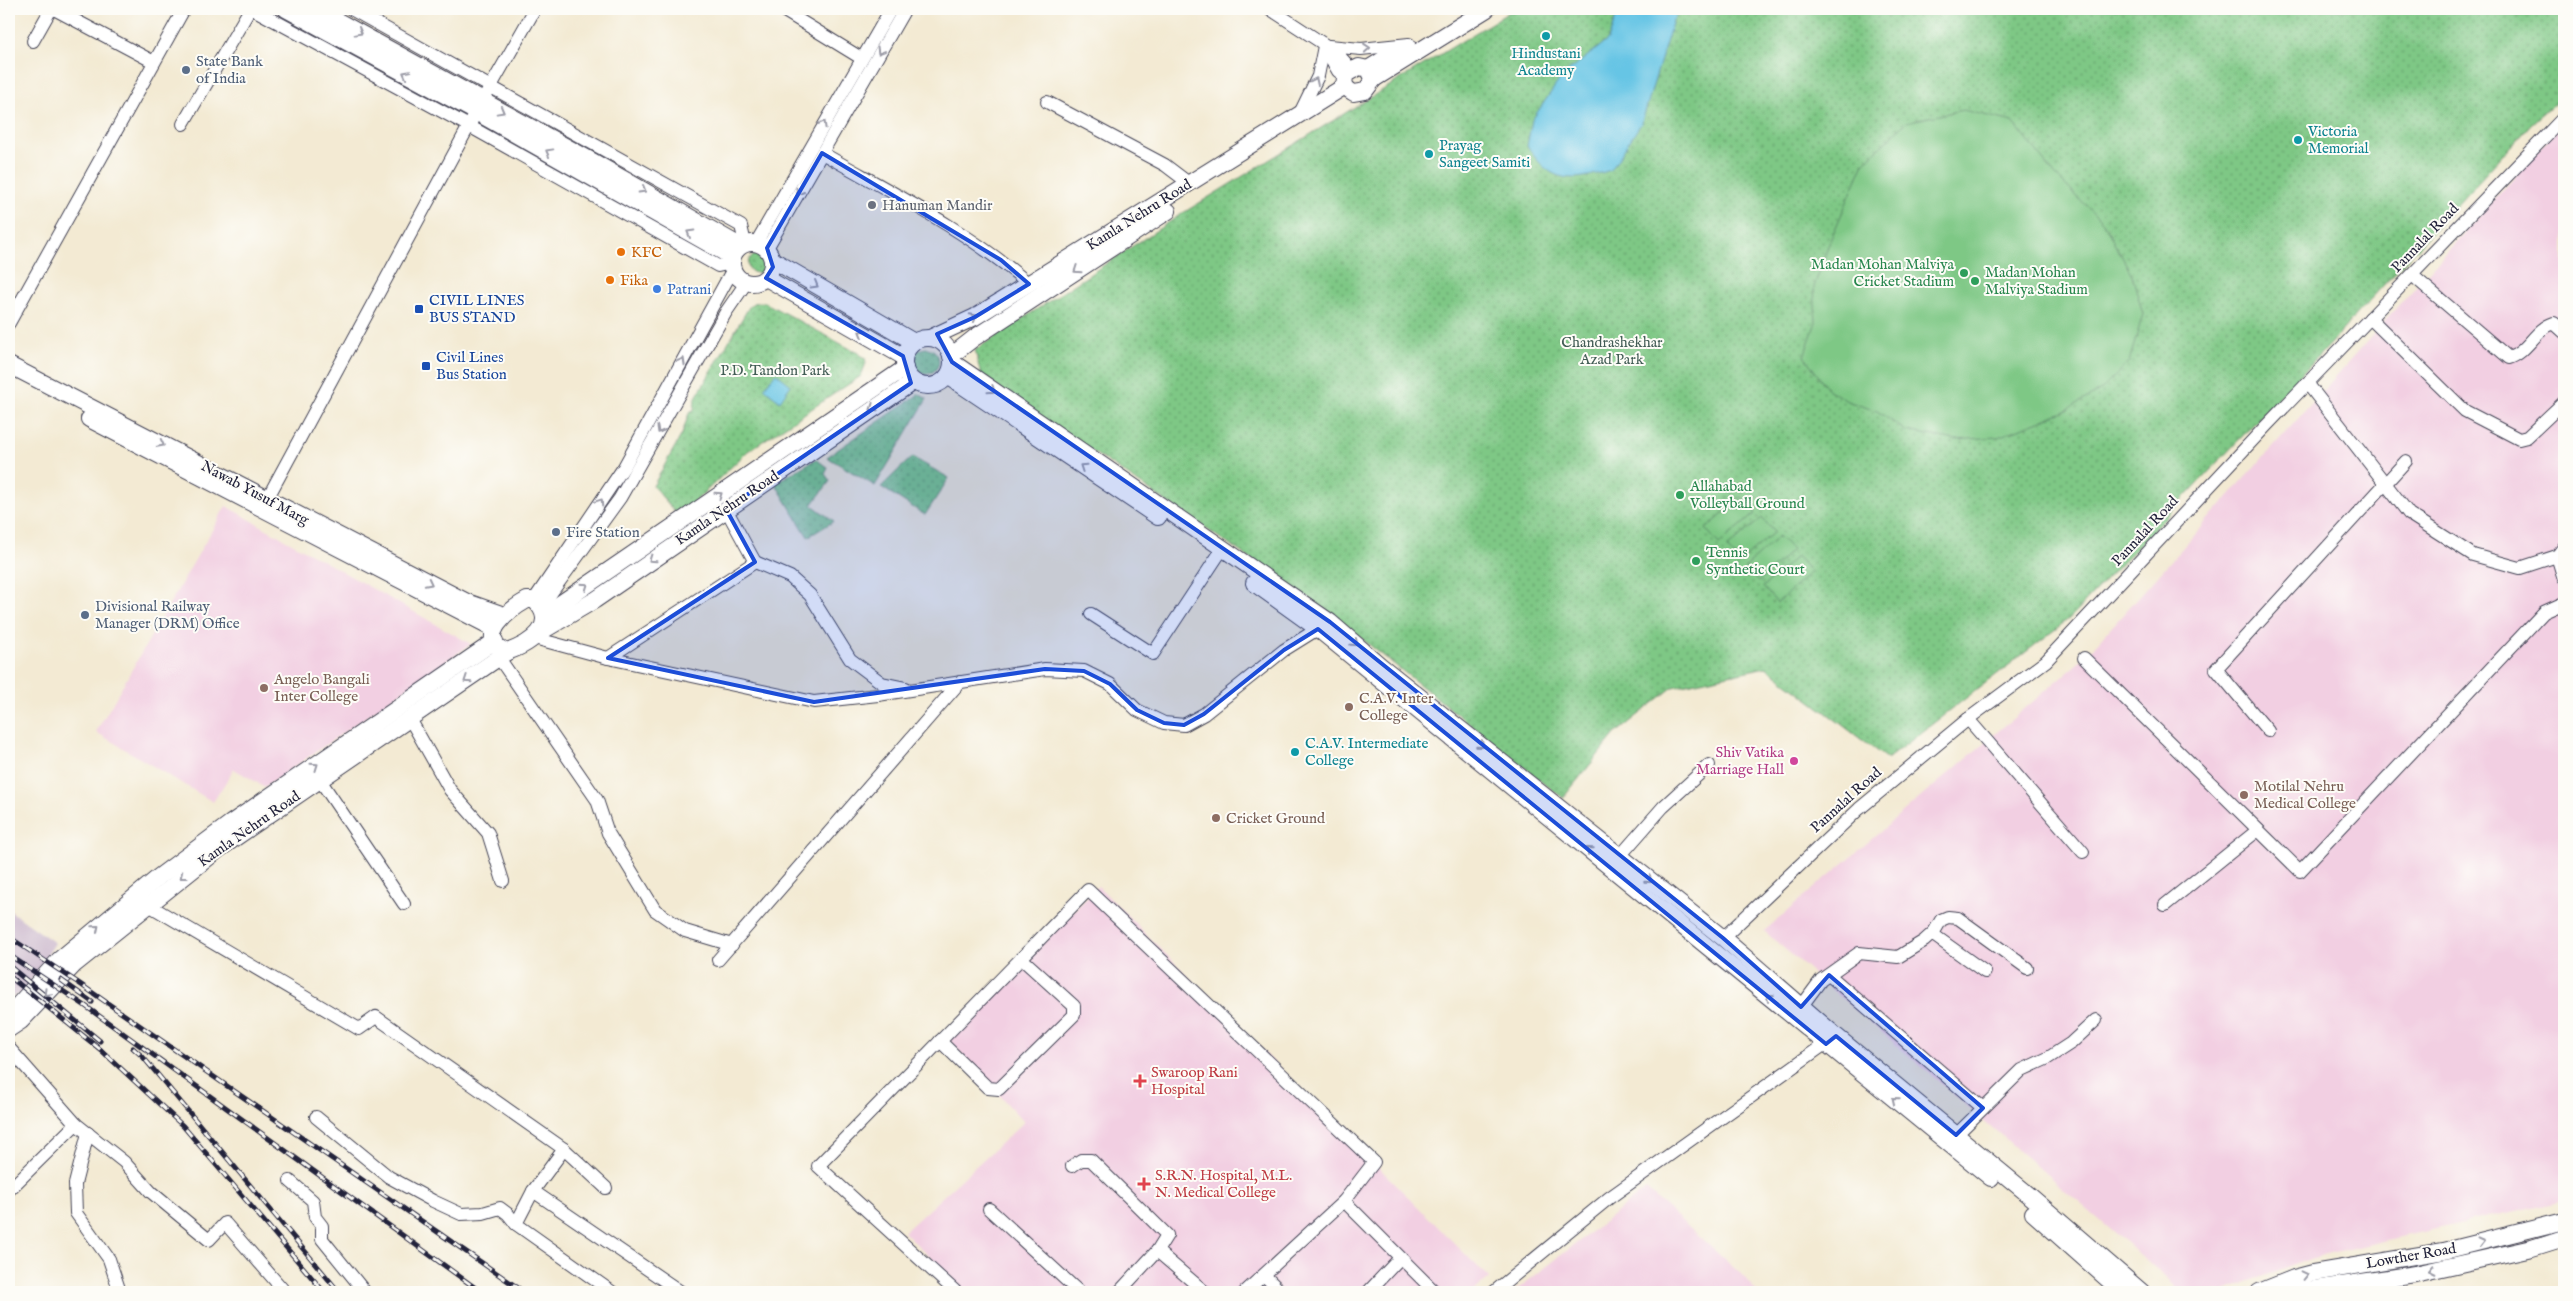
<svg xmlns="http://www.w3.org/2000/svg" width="2573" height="1301" viewBox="0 0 2573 1301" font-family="'IM FELL English',serif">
  <defs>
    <pattern id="grass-dots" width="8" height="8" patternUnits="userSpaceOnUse" patternTransform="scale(1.25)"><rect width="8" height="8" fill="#7ec885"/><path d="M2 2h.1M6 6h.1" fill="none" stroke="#67a26e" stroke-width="1.8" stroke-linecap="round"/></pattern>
  </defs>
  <rect width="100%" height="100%" fill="#fdfcf7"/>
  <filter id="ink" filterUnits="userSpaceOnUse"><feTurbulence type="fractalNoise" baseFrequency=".02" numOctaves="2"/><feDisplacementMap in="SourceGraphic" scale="10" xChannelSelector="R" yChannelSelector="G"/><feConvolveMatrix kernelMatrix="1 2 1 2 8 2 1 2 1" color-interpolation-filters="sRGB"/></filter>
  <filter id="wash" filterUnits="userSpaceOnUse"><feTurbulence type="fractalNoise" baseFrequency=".0096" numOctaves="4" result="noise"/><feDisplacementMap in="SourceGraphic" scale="20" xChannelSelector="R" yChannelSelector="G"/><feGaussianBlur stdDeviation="1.12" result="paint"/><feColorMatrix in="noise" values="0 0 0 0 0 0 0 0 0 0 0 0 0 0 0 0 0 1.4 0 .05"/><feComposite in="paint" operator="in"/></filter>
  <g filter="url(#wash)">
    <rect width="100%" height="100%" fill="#f3ead3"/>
    <g fill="#f2cfe2">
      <polygon points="2564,121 2564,1200 2322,1255 2221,1292 2183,1292 1764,931 2084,658"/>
      <polygon points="226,506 471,644 265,787 234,769 213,802 96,732"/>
      <polygon points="1098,886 1489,1278 1473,1292 966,1292 904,1232 1024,1122 949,1040"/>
      <polygon points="1646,1189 1743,1276 1757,1292 1514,1292"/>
    </g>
    <polygon fill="#cfbdd0" points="9,910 55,943 23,993 9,998"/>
    <g fill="url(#grass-dots)" stroke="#507560">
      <polygon points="1514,9 2564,9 2564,98 2558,100 2531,124 2327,347 2070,618 1887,759 1766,667 1673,687 1615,734 1563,798 1323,608 981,376 975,350 1183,213"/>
      <circle cx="757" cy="264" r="9"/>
      <polygon points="764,302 858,353 865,358 866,363 861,376 748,451 679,517 653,486 682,434 689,413 694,410 695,399 749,307 753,303"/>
      <circle cx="926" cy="361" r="13"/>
      <polygon points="919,394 927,399 875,486 827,457"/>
      <polygon points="912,457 949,478 925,515 881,487"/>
      <polygon points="816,459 828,468 825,474 830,481 812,505 834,521 808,537 775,483"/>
    </g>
    <g fill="#7ec885" stroke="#507560">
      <polygon points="1963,110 2013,122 2055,175 2103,222 2132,275 2143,314 2129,362 2101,390 2063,412 1998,437 1956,440 1906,431 1877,411 1847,401 1828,389 1804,356 1816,322 1814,287 1829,243 1864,163 1906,122"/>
      <polygon points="1742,497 1756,513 1719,544 1706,529"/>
      <polygon points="1762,518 1774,532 1740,562 1727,548"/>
      <polygon points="1779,536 1792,550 1759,582 1745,568"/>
      <polygon points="1797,556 1811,572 1777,603 1763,587"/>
    </g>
    <g fill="#66c5e5" stroke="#447490">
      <path d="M1619,9H1681L1673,20L1642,122L1611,170C1571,182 1552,185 1527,146L1532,120L1562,76L1608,40Z"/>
      <polygon points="776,373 791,385 780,401 764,388"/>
    </g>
  </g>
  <g filter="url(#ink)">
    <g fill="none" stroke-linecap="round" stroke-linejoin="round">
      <g stroke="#414052" stroke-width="14">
        <g id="minor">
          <polyline points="54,9 154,62"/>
          <polyline points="253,9 469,126 718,266 732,263"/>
          <polyline points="351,9 741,226 745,243"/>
          <polyline points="781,9 861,58"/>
          <polyline points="1270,9 1336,52 1352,70"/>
          <polyline points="33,41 51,9"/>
          <polyline points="1324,46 1338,71 1345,76"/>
          <polyline points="1329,46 1361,49 1409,44"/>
          <polyline points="1047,102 1165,165 1190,184"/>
          <polyline points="1300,113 1318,76 1324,46"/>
          <polyline points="183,124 250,9"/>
          <path d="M822,153C892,193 967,230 1029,284"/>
          <polyline points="756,243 891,9"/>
          <polyline points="767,248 905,9"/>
          <path d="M2412,275L2509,358C2528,352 2535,329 2554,323L2564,332"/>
          <polyline points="2370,318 2465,411 2519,439 2527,437 2564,402"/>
          <polyline points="9,323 184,9"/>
          <polyline points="2307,383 2409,514 2473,555 2520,568 2557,556"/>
          <polyline points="267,499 483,100 535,9"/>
          <polyline points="2564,547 2557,556 2564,579"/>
          <polyline points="755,562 790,577 810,595 850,659 882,683 906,688"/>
          <polyline points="534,600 624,467 733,269"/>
          <polyline points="541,607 620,498 726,312 746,283"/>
          <polyline points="1091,614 1153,654 1223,548"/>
          <polyline points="534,638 608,658 814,702 878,695 1045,669 1084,671 1110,684 1137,710 1164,723 1184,725 1204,714 1284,650 1324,625"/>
          <polyline points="499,658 597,800 608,833 655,910 685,931 732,945"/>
          <polyline points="608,658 755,562 726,509"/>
          <polyline points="2084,658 2300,871 2544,612 2564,603"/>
          <polyline points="410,719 450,790 488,833 503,881"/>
          <polyline points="1968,719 2083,852"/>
          <polyline points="2268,731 2216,669 2406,461"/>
          <polyline points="320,780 404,904"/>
          <polyline points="1620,856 1663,807 1709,765"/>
          <polyline points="147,904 359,1029 376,1017 564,1149 606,1188"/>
          <polyline points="2165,905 2258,830"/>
          <polyline points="1932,934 1985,972"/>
          <polyline points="1723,938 1859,809 1968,719 2046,661 2266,426 2564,117"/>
          <polyline points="718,960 960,682"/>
          <polyline points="1829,975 1983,1108"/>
          <polyline points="1801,1007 1821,980 1859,953 1898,957 1924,941 1934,932 1941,920 1948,917 1958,918 2027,968"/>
          <polyline points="940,1041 988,1088 999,1089 1074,1015 1074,1006 1021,958"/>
          <polyline points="9,1048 76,1124 124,1162 151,1192 209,1240 225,1223 285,1292"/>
          <polyline points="316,1117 389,1177 433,1201 461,1214 483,1213 500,1208 508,1214 516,1224"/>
          <polyline points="88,1133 75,1184 76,1213 109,1259 120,1292"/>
          <polyline points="1956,1135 2022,1070 2048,1058 2071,1043 2096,1020"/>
          <polyline points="564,1149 533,1191 516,1224 612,1292"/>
          <polyline points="1072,1166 1081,1160 1091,1160 1167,1235 1157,1251 1205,1292"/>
          <polyline points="290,1181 313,1201 315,1217 322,1226 322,1239 365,1292"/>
          <polyline points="9,1190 76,1124"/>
          <polyline points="533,1191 681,1292"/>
          <polyline points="1344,1201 1435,1292"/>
          <polyline points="989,1209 1079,1292"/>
          <polyline points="1264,1275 1281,1292"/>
          <polyline points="956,1292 818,1166 1088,890 1374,1162 1344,1201 1245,1292"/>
          <polyline points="1119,1292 1157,1251"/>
          <polyline points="1368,1292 1400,1258"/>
          <polyline points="1494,1292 1609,1198 1832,1039"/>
        </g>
      </g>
      <g stroke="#414052" stroke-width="18">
        <g id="major">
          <polyline points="286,9 476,112 732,257"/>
          <polyline points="316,9 592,161 740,246"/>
          <path d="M1359,67L1368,69L1374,79L1365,91L1354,93C1344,88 1343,83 1346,74Z"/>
          <polyline points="1368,69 1400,49"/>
          <polyline points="1374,79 1487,9"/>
          <circle cx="752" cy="263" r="20"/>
          <polyline points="773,260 914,342"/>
          <polyline points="766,278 904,357"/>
          <circle cx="928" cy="362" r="24"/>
          <polyline points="930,338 975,317 1345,86"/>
          <polyline points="951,356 974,338 1168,211"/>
          <polyline points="952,362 1330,622 1381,666 1723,938 1836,1036 2029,1195 2142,1292"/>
          <polyline points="9,365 467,602 504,615"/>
          <polyline points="948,376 1158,517"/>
          <polyline points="89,419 495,629"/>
          <polyline points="1254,583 1318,629 1991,1178"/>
          <path d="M527,600H534C560,625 530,644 507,652C472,638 511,609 527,600Z"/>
          <polyline points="545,614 905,368"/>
          <polyline points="539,633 595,600 913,382"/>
          <polyline points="9,1012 19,1004 59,960 160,876 231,823 495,641"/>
          <polyline points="9,1029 21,1021 74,965 219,849 507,652"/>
          <polyline points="2033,1213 2122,1292"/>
          <polyline points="2259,1292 2294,1278 2313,1273 2444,1251 2564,1221"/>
          <polyline points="2295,1292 2415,1274 2532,1248 2564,1238"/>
        </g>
      </g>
      <use href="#minor" stroke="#fff" stroke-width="12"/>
      <use href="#major" stroke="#fff" stroke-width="16"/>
      <g stroke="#22223b" stroke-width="5">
        <g id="rail">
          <polyline points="9,937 80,984 524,1292"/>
          <polyline points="9,955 84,1005 481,1292"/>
          <polyline points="9,966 100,1041"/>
          <polyline points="9,976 101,1050 183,1126 324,1292"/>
          <polyline points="61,980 92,1002"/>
          <polyline points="133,1048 143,1057 339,1292"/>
        </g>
      </g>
      <use href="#rail" stroke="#fdfcf7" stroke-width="3" stroke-dasharray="9" stroke-linecap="butt"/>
    </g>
    <defs><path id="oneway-chevron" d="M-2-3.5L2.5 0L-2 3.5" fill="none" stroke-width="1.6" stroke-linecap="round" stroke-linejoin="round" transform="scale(1.25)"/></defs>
    <g stroke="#9c9ca7">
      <use href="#oneway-chevron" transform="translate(359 32) rotate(29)"/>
      <use href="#oneway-chevron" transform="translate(1367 48) rotate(-5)"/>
      <use href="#oneway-chevron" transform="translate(880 51) rotate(121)"/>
      <use href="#oneway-chevron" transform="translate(406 74) rotate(-152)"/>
      <use href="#oneway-chevron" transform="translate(1315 81) rotate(-64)"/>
      <use href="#oneway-chevron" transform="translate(501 111) rotate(29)"/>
      <use href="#oneway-chevron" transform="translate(823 124) rotate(-61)"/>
      <use href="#oneway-chevron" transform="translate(549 152) rotate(-151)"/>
      <use href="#oneway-chevron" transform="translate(643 190) rotate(30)"/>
      <use href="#oneway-chevron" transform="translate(799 192) rotate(120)"/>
      <use href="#oneway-chevron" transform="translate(690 233) rotate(-150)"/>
      <use href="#oneway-chevron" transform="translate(1077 270) rotate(146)"/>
      <use href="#oneway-chevron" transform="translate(815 285) rotate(30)"/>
      <use href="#oneway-chevron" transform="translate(974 317) rotate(-28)"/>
      <use href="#oneway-chevron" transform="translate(862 333) rotate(-150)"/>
      <use href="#oneway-chevron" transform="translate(682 361) rotate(-61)"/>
      <use href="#oneway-chevron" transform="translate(992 390) rotate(34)"/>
      <use href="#oneway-chevron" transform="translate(873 408) rotate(146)"/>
      <use href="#oneway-chevron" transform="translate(660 430) rotate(119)"/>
      <use href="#oneway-chevron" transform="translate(161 444) rotate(27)"/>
      <use href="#oneway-chevron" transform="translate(1083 467) rotate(-146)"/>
      <use href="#oneway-chevron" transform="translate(719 495) rotate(-34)"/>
      <use href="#oneway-chevron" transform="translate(600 502) rotate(-56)"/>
      <use href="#oneway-chevron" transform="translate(652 559) rotate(145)"/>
      <use href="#oneway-chevron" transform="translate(429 583) rotate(27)"/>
      <use href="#oneway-chevron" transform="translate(585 586) rotate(-35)"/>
      <use href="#oneway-chevron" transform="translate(1355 643) rotate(40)"/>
      <use href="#oneway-chevron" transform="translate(467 680) rotate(146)"/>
      <use href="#oneway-chevron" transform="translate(1481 745) rotate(39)"/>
      <use href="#oneway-chevron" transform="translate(315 766) rotate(-35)"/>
      <use href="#oneway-chevron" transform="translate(1589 850) rotate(-141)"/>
      <use href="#oneway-chevron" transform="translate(183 876) rotate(142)"/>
      <use href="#oneway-chevron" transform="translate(1649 880) rotate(39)"/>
      <use href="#oneway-chevron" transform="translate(96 928) rotate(-40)"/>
      <use href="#oneway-chevron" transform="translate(47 993) rotate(133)"/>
      <use href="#oneway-chevron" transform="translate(1769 997) rotate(-140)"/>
      <use href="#oneway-chevron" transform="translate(1895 1100) rotate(-141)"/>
      <use href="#oneway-chevron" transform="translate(2481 1242) rotate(-14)"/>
      <use href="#oneway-chevron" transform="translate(2432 1270) rotate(168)"/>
      <use href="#oneway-chevron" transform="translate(2305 1275) rotate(-13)"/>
    </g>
  </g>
  <path fill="#1d4ed8" fill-opacity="0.2" stroke="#1d4ed8" stroke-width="4" stroke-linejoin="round" d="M822,153L1001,260L1029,284L975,317L937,334L952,362L1330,622L1723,938L1801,1007L1829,975L1983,1108L1956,1135L1836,1036L1826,1044L1318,629L1284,650L1204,714L1184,725L1164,723L1137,710L1110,684L1084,671L1045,669L814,702L608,658L755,562L726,509L911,383L903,356L766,278L773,267L767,248Z"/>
  <g fill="#0f9aa8" stroke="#fdfcf7" stroke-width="2">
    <circle cx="1546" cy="36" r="5"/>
    <circle cx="2298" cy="140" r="5"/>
    <circle cx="1429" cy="154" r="5"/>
    <circle cx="1295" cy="752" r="5"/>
  </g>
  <g fill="#5c6f8a" stroke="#fdfcf7" stroke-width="2">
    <circle cx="186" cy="70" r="5"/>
    <circle cx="556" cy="532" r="5"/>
    <circle cx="85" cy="615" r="5"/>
  </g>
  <circle fill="#6b7280" stroke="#fdfcf7" stroke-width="2" cx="872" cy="205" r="5"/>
  <g fill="#e8710a" stroke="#fdfcf7" stroke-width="2">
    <circle cx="621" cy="252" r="5"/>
    <circle cx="610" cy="280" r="5"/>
  </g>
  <g fill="#2e9e5b" stroke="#fdfcf7" stroke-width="2">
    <circle cx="1964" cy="273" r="5"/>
    <circle cx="1975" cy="281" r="5"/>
    <circle cx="1680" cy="495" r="5"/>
    <circle cx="1696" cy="561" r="5"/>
  </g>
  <circle fill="#3f7fe0" stroke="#fdfcf7" stroke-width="2" cx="657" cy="289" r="5"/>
  <g fill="#1a4fb4" stroke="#fdfcf7" stroke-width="2">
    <rect x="414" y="304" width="10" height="10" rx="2.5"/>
    <rect x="421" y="361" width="10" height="10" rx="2.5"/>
  </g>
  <g fill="#8d6e63" stroke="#fdfcf7" stroke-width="2">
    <circle cx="264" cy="688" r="5"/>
    <circle cx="1349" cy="707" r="5"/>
    <circle cx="2244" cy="795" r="5"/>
    <circle cx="1216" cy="818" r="5"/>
  </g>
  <circle fill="#d1479c" stroke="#fdfcf7" stroke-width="2" cx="1794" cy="761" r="5"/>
  <g fill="#e0444e" stroke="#fdfcf7" stroke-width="2">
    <path d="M1137.5 1073.5h5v5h5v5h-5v5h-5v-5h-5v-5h5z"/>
    <path d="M1141.5 1176.5h5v5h5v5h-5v5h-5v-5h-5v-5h5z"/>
  </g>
  <g text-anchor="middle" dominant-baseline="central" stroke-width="4" stroke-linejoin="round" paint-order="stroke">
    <g font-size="15" fill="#0d838f" stroke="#fdfcf7" text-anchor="start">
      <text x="1546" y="53" text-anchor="middle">Hindustani<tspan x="1546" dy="17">Academy</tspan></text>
      <text x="2308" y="131">Victoria<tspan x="2308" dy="17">Memorial</tspan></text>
      <text x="1439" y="145">Prayag<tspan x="1439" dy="17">Sangeet Samiti</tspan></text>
      <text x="1305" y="743">C.A.V. Intermediate<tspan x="1305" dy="17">College</tspan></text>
    </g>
    <g font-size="15" fill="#4e5e75" stroke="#fdfcf7" text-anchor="start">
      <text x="196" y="61">State Bank<tspan x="196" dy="17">of India</tspan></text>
      <text x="566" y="532">Fire Station</text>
      <text x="95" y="606">Divisional Railway<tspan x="95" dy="17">Manager (DRM) Office</tspan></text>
    </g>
    <g font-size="15" fill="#5b616d" stroke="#fdfcf7" text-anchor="start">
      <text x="882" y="205">Hanuman Mandir</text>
    </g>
    <g font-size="15" fill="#22223b" stroke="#fdfcf7">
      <text transform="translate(1139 215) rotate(-32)">Kamla Nehru Road</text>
      <text transform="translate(2425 238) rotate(-46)">Pannalal Road</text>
      <text transform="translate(255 493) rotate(28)">Nawab Yusuf Marg</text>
      <text transform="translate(727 508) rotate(-34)">Kamla Nehru Road</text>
      <text transform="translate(2145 531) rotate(-47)">Pannalal Road</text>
      <text transform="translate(1846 800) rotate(-42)">Pannalal Road</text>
      <text transform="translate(249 829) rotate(-35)">Kamla Nehru Road</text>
      <text transform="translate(2411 1256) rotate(-10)">Lowther Road</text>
    </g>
    <g font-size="15" fill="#c56008" stroke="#fdfcf7" text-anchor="start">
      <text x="631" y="252">KFC</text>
      <text x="620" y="280">Fika</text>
    </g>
    <g font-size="15" fill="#27864d" stroke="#fdfcf7" text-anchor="start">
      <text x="1954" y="264" text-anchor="end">Madan Mohan Malviya<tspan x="1954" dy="17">Cricket Stadium</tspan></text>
      <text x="1985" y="272">Madan Mohan<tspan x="1985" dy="17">Malviya Stadium</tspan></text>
      <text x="1690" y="486">Allahabad<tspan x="1690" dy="17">Volleyball Ground</tspan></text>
      <text x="1706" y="552">Tennis<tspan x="1706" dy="17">Synthetic Court</tspan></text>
    </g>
    <g font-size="15" fill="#366cbe" stroke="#fdfcf7" text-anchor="start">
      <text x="667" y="289">Patrani</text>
    </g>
    <g font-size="15" fill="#164399" stroke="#fdfcf7" text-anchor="start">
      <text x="429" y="300">CIVIL LINES<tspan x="429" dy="17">BUS STAND</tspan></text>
      <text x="436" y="357">Civil Lines<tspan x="436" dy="17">Bus Station</tspan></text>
    </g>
    <g font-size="15" fill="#425c55" stroke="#fdfcf7">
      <text x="1612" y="342">Chandrashekhar<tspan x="1612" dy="17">Azad Park</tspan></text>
      <text x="775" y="370">P.D. Tandon Park</text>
    </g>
    <g font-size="15" fill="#785e54" stroke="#fdfcf7" text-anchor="start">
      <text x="274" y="679">Angelo Bangali<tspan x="274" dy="17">Inter College</tspan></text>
      <text x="1359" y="698">C.A.V. Inter<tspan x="1359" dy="17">College</tspan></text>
      <text x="2254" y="786">Motilal Nehru<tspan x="2254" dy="17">Medical College</tspan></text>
      <text x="1226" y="818">Cricket Ground</text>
    </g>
    <g font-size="15" fill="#b23c85" stroke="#fdfcf7" text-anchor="end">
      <text x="1784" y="752">Shiv Vatika<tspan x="1784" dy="17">Marriage Hall</tspan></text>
    </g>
    <g font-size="15" fill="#be3a42" stroke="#fdfcf7" text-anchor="start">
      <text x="1151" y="1072">Swaroop Rani<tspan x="1151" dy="17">Hospital</tspan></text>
      <text x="1155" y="1175">S.R.N. Hospital, M.L.<tspan x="1155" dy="17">N. Medical College</tspan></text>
    </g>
  </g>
  <rect width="2573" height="1301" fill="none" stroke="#fdfcf7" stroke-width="30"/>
</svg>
